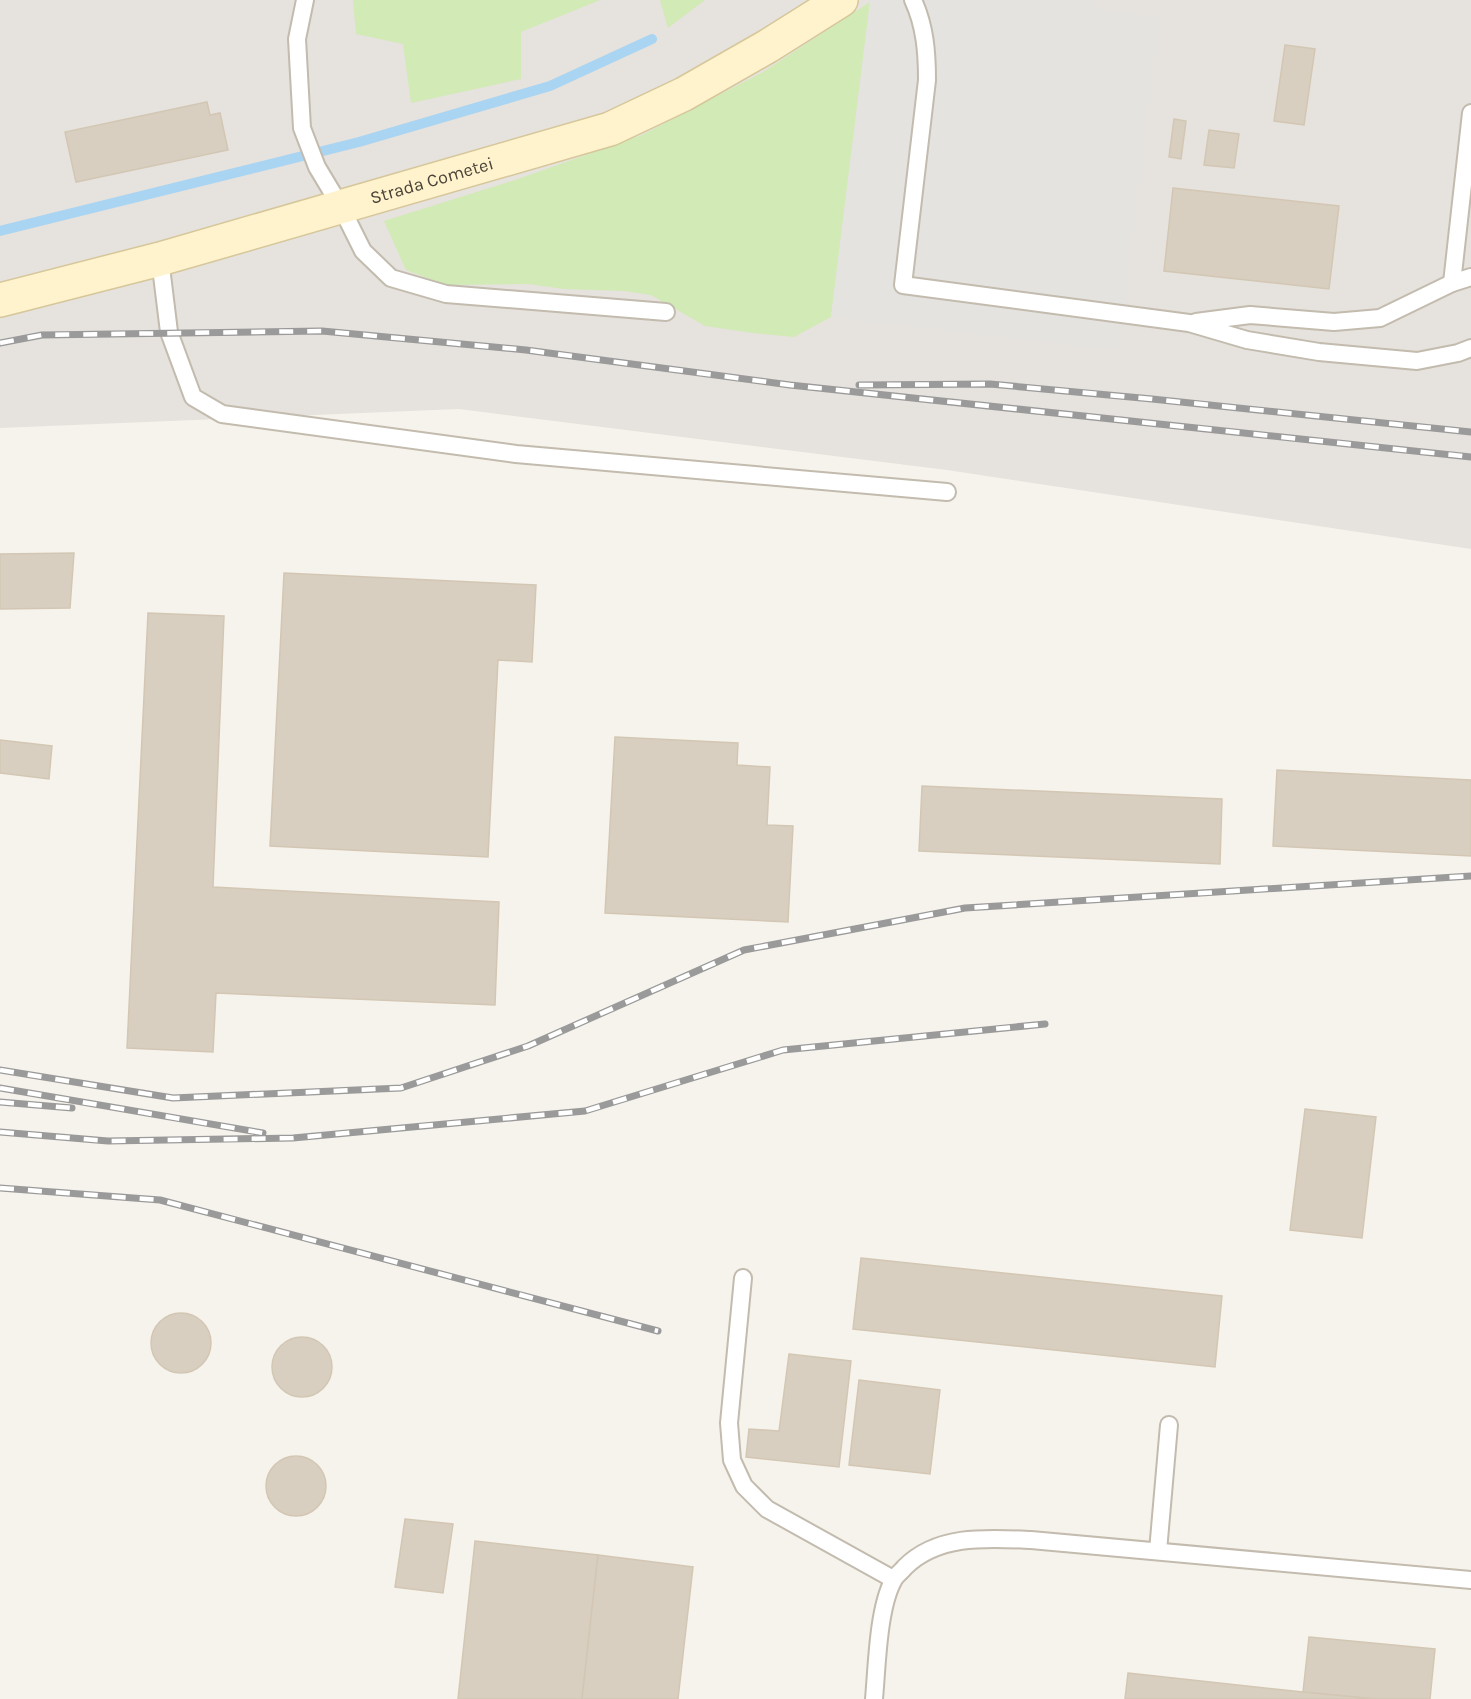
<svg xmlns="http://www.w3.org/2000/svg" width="1471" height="1699" viewBox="0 0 1471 1699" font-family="Karla,sans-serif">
  <rect width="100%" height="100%" fill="#f6f3ec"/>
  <polygon fill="#e6e2dd" points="0,0 1471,0 1471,549 947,470 459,409 0,428"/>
  <g fill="#d2eab5">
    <polygon points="353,0 600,0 521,32 521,79 411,103 403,44 356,34"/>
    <polygon points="660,0 705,0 668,28"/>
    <polygon points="870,2 831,317 794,337 753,333 705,326 651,295 624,291 564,289 528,284 446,285 406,270 384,221 515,180 642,135 763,72"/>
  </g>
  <polygon fill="#e5e3e0" points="873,0 1092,0 1092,9 1159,17 1118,351 831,317 870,2"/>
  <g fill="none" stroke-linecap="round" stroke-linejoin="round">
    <polyline stroke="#a9d4f2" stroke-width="10" points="0,231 359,142 550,86 652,39"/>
  </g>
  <g fill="#d8cfc1" stroke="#d3c7b4" stroke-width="1.5">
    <polygon points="1285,45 1315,49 1304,125 1274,121"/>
    <polygon points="207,102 210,115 220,113 228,150 76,182 65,132"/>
    <polygon points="1174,119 1186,121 1181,159 1169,157"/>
    <polygon points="1209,130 1239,134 1234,168 1204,165"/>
    <polygon points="1173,188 1339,206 1329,289 1164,271"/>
    <polygon points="74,553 70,608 0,609 0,554"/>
    <polygon points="284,573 536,585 532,662 498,660 488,857 270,846"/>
    <polygon points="148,613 224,616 213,887 499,902 495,1005 216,993 213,1052 127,1048"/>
    <polygon points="615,737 738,743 737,765 770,767 767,825 793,826 788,922 605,913"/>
    <polygon points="0,740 52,746 49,779 0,773"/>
    <polygon points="1277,770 1471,780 1471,856 1273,846"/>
    <polygon points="922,786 1222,799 1220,864 919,851"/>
    <polygon points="1305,1109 1376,1117 1362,1238 1290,1230"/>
    <polygon points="861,1258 1222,1296 1215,1367 853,1329"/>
    <circle cx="181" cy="1343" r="30"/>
    <circle cx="302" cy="1367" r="30"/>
    <polygon points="789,1354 851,1361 839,1467 746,1457 749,1429 779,1431"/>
    <polygon points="859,1380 940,1390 930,1474 849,1465"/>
    <circle cx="296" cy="1486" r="30"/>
    <polygon points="405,1519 453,1524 443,1593 395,1587"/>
    <polygon points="475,1541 598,1555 582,1699 458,1699"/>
    <polygon points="598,1555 693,1567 678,1699 582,1699"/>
    <polygon points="1309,1637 1435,1649 1430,1699 1375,1699 1303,1692"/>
    <polygon points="1128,1673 1303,1692 1375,1699 1125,1699"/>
  </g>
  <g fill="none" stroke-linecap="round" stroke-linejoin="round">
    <g stroke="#c2bbae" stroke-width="20">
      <g id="lane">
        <polyline points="305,0 297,39 302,128 317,167 341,207 363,251 391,278 446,294 666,312"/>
        <path d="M913,0C925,26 927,52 927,80L903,285L1189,323L1247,340L1319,352L1417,361L1458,353L1471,348"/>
        <polyline points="160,259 169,332 193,397 222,414 516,454 947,492"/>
        <polyline points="1452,283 1471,113"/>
        <polyline points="1196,322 1250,315 1334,322 1380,318 1452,283 1471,277"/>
        <polyline points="743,1278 729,1423 732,1460 744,1486 767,1509 893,1579"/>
        <polyline points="1158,1551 1169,1425"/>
        <path d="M874,1699C877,1666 878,1609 893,1581C895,1576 901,1572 905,1567C938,1534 988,1538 1031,1540L1471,1580"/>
      </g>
    </g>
    <g stroke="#d6c79b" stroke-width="36">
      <g id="secondary">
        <path id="s1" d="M0,300L160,259L610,129L684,94L768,46L841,0"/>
      </g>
    </g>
    <use href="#lane" stroke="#fff" stroke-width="16"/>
    <use href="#secondary" stroke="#fff3cd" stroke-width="33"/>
    <g stroke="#9a9a9a" stroke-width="7">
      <g id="rail">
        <polyline points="0,343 42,335 322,331 526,350 790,385 1471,457"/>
        <polyline points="859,385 990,384 1152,399 1471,432"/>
        <polyline points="0,1070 173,1098 401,1088 528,1046 744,950 965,908 1471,876"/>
        <polyline points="0,1088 263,1133"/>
        <polyline points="0,1102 72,1108"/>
        <polyline points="0,1132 108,1141 293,1138 585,1111 783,1050 1045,1024"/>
        <polyline points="0,1188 160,1200 658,1331"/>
      </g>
    </g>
    <use href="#rail" stroke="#fff" stroke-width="4.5" stroke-dasharray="14" stroke-linecap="butt"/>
  </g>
  <g text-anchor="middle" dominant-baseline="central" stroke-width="4.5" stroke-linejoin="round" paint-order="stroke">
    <g font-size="18" fill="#4b4439" stroke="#fff">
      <text stroke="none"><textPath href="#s1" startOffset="448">Strada Cometei</textPath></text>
    </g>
  </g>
</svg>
